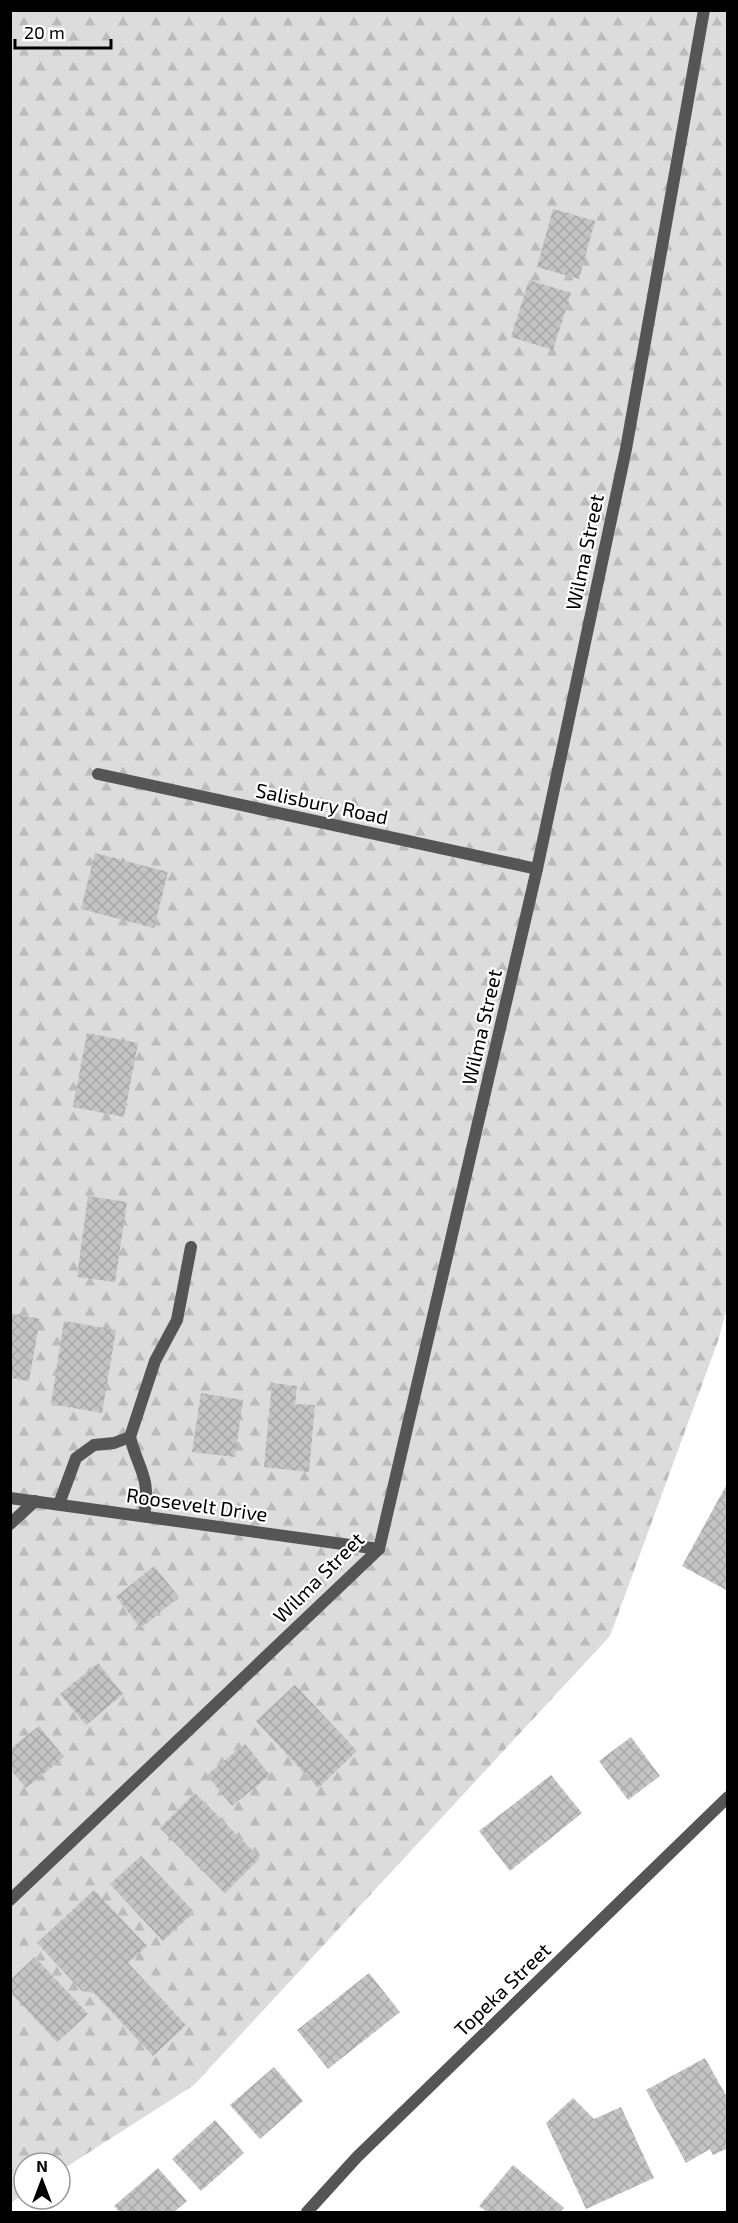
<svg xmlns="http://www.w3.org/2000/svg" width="738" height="2223" viewBox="0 0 738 2223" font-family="'Exo 2',sans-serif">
  <defs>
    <pattern id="forest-firs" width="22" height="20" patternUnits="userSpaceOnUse" patternTransform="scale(1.5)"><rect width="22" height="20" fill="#dcdcdc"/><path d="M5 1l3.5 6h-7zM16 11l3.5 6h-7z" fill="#bbb"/></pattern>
    <pattern id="building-cross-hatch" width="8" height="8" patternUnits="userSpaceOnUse" patternTransform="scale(1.5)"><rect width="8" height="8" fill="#c4c4c4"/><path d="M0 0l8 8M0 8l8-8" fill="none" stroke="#a7a7a7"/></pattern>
  </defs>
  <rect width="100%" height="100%" fill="#fff"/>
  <polygon fill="url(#forest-firs)" points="11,11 727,11 728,1304 718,1341 610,1636 194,2085 60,2171 60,2163 24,2163 24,2194 11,2203"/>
  <g fill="url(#building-cross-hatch)">
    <polygon points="553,209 595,221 579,279 537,267"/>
    <polygon points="529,280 571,293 553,350 511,337"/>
    <polygon points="95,853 168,872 154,928 81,909"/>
    <polygon points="87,1033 138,1043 124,1117 73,1107"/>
    <polygon points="88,1196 127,1202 115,1282 77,1277"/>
    <polygon points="10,1313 40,1319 29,1381 10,1378"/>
    <polygon points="64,1321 116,1330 102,1413 51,1404"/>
    <polygon points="272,1383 297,1386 295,1404 315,1405 309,1472 264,1467"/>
    <polygon points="201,1393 243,1400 235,1457 192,1452"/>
    <polygon points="728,1482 728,1591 682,1566"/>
    <polygon points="154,1566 179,1597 141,1628 116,1597"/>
    <polygon points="98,1663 123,1694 86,1725 60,1694"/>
    <polygon points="295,1685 357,1751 318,1788 256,1721"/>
    <polygon points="39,1726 64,1757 26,1788 10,1769 10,1749"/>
    <polygon points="631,1737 660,1776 628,1800 599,1761"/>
    <polygon points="245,1744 270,1775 232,1806 207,1775"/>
    <polygon points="551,1775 582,1813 510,1871 479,1831"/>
    <polygon points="195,1793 260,1858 225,1893 160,1828"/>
    <polygon points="141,1856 194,1912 163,1941 110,1884"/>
    <polygon points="94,1890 147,1946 128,1963 186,2025 153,2056 94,1993 82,1991 37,1943"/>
    <polygon points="35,1957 88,2014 57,2042 10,1992 10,1980"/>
    <polygon points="369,1973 400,2012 328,2069 297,2030"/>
    <polygon points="705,2058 728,2099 728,2148 713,2155 710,2149 686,2163 646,2090"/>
    <polygon points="274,2067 303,2101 260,2139 230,2105"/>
    <polygon points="573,2098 594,2119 621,2107 654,2178 586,2209 546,2123"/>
    <polygon points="215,2120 244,2153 201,2191 172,2159"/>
    <polygon points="513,2165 564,2208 560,2212 487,2212 479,2206"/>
    <polygon points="158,2168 187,2201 174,2212 120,2212 114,2206"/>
  </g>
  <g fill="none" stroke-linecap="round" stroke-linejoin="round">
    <g stroke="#555" stroke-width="12">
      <path d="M130,1437C139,1472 151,1476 144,1516"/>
      <polyline points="59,1504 76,1458 94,1445 114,1443 130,1437 155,1361 177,1320 191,1247"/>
    </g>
    <g stroke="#555" stroke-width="12">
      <polyline points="98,774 537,869"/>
      <polyline points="10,1498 379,1549"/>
      <polyline points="10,1524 35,1501"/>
      <polyline points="10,1900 379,1549 537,869 626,449 704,10"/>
    </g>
    <polyline stroke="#555" stroke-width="12" points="307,2212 357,2157 728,1797"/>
  </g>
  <g text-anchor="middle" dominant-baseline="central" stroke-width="4.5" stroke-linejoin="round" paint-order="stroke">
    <g font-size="20" fill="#000" stroke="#fff">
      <text transform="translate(584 552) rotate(-78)">Wilma Street</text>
      <text transform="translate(322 803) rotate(12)">Salisbury Road</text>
      <text transform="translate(481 1027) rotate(-77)">Wilma Street</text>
      <text transform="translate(197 1504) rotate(8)">Roosevelt Drive</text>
      <text transform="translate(318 1577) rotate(-45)">Wilma Street</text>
      <text transform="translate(502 1989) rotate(-44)">Topeka Street</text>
    </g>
  </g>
  <rect width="738" height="2223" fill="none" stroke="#000000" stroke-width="24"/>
  <g transform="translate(42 2181)"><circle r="28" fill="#ffffff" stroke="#999999" stroke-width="1.5"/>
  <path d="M0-4.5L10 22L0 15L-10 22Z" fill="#000000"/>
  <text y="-9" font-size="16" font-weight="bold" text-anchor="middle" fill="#000000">N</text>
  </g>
  <path d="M15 39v9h96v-9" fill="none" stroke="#000000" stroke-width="3"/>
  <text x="24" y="39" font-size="18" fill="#000000" stroke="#ffffff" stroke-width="4.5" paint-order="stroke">20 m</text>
</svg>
